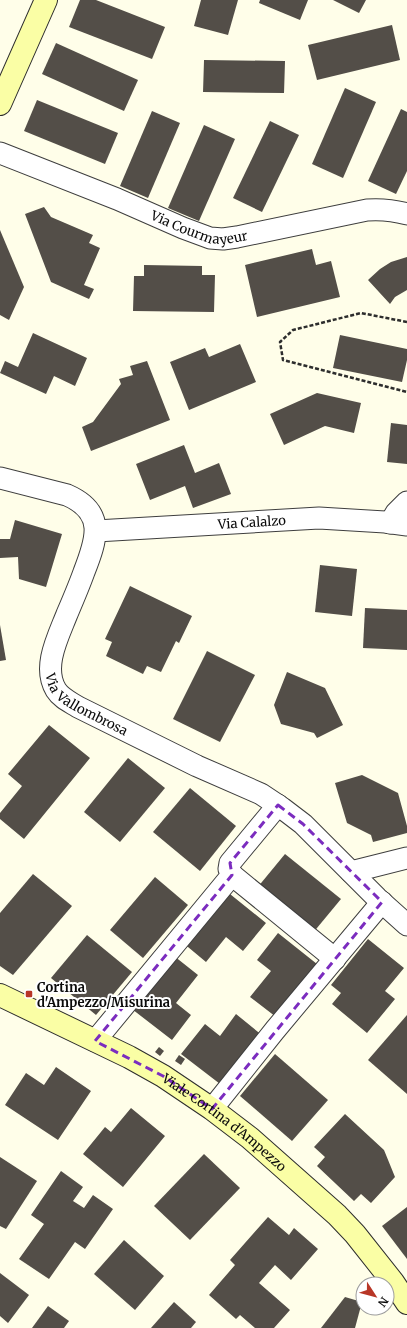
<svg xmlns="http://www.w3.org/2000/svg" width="407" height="1328" viewBox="0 0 407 1328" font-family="Merriweather,serif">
  <rect width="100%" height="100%" fill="#fffee9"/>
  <g fill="#534e48">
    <polygon points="80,0 96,0 165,27 152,59 69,27"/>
    <polygon points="201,0 238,0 228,35 194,26"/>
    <polygon points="260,0 308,0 300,20 259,3"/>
    <polygon points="333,0 366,0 359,13"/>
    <polygon points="392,25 400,60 317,80 308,45"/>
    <polygon points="56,43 138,80 124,111 42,74"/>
    <polygon points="204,60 285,61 284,93 203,92"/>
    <polygon points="345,88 376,102 343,178 312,164"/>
    <polygon points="37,100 118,133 105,164 24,131"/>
    <polygon points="401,109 407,112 407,171 396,194 368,181"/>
    <polygon points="152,111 180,123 148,198 120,186"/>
    <polygon points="270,121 299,135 262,212 233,198"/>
    <polygon points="204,125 235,139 199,221 168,208"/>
    <polygon points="44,207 51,217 93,235 89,243 100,248 84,285 94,289 89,299 51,282 25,214"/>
    <polygon points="0,230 24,287 9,320 0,315"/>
    <polygon points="312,249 316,265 331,261 340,297 257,317 245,265"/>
    <polygon points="407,257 407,290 395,297 390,304 368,280 380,269 391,262"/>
    <polygon points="144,265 202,266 202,275 215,275 214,312 133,311 134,276 144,276"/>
    <polygon points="33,333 87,358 75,386 54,376 46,394 0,373 5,361 18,367"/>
    <polygon points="340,335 407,349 407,360 402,382 333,368"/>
    <polygon points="240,344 256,382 189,410 170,362 205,348 209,357"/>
    <polygon points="147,361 170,420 91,451 82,427 93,422 121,384 119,379 133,375 130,366"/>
    <polygon points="317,393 361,403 354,433 325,426 284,445 270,414"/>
    <polygon points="391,423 407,425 407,464 387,462"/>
    <polygon points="184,445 195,473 219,463 231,494 193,508 185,486 150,500 136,464"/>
    <polygon points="15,520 62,534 46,587 19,579 18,557 0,558 0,539 10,539"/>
    <polygon points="320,565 357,569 352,616 315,612"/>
    <polygon points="130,586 192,616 179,643 176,641 161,672 147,666 143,674 106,656 112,642 105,639"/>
    <polygon points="365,608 407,610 407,650 363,648"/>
    <polygon points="0,625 6,660 0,661"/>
    <polygon points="207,651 255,675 220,742 173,719"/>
    <polygon points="287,672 325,688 343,725 317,738 314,733 281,724 274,705"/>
    <polygon points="49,725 90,758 24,839 0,819 0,813 22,786 8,774"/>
    <polygon points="128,758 165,788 120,842 84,812"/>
    <polygon points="362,775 398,793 407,826 407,833 373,842 371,835 347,823 335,783"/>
    <polygon points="190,788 236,826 200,871 153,832"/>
    <polygon points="285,854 341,899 312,934 257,888"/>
    <polygon points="33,874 72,906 13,975 0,966 0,913"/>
    <polygon points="155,877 188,905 143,958 110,930"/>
    <polygon points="225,890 266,923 243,951 226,937 206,962 182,942"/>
    <polygon points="278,933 322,968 280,1020 250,997 271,971 257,960"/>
    <polygon points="87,935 132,972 96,1015 51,978"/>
    <polygon points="368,939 404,968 385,991 395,999 367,1033 332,1004 341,993 331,985"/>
    <polygon points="169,952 198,975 176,1003 191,1015 172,1040 128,1006"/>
    <polygon points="236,1014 263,1036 224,1087 181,1054 205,1024 220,1036"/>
    <polygon points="407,1015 407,1094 368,1060"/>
    <polygon points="159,1047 164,1051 160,1056 155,1052"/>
    <polygon points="275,1054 328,1100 292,1141 240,1096"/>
    <polygon points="179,1055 185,1059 181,1065 175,1061"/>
    <polygon points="56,1067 91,1091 58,1140 5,1105 26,1073 44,1085"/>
    <polygon points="131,1108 165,1136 123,1187 83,1154 105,1127 111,1132"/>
    <polygon points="345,1114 384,1150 395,1177 371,1203 361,1194 354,1201 317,1166 325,1157 314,1147"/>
    <polygon points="204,1154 240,1188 190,1240 154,1206"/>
    <polygon points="0,1157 37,1181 6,1229 0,1226"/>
    <polygon points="61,1171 83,1187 73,1201 84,1208 93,1195 113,1209 85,1249 75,1242 49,1279 19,1259 44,1224 31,1215"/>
    <polygon points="407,1207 407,1259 382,1226"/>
    <polygon points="268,1217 289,1235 294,1228 318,1249 291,1280 275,1265 259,1283 290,1310 274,1328 255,1328 240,1315 236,1319 209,1295 235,1265 230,1260"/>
    <polygon points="124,1240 164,1276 135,1310 94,1274"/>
    <polygon points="0,1273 29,1295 8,1323 0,1316"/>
    <polygon points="345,1297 362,1302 355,1328 321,1328"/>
    <polygon points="174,1302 196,1322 191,1328 151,1328"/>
    <polygon points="48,1306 69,1321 64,1328 32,1328"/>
  </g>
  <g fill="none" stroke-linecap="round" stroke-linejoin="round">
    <g stroke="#3e3e3e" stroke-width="23">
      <g id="street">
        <path id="s1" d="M0,153L117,199L183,228L210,238L223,239L237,237L367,210C381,209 393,210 407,214"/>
        <path id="s2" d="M0,478L67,495C106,512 97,539 84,572C79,586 73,600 67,614C58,637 42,667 56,690C61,698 70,702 78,707L197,766L261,794L282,808L303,824L377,898L407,925"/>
        <polyline points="390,523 396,513 407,502"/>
        <path id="s3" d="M96,531L319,518L385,522L407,525"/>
        <polyline points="351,872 407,858"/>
        <polyline points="232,875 335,959"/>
        <polyline points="95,1041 232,875 229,869 230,863 278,805"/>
        <polyline points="212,1109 275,1030 382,902"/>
      </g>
    </g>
    <g stroke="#2d2d2d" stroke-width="24">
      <g id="secondary">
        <polyline points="0,104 46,0"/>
        <path id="s4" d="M0,995L129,1057L163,1076L212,1109L250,1138L337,1215L355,1234L393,1282L407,1303"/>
      </g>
    </g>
    <polyline stroke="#2d2d2d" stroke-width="2.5" stroke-dasharray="4 2" stroke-linecap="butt" points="407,322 361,313 293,330 280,342 283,360 407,392"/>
    <use href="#street" stroke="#fff" stroke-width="21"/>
    <use href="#secondary" stroke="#fafea5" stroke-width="22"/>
  </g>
  <path fill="none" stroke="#7b2cbf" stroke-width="3" stroke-dasharray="8 5" stroke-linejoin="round" d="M278,805L303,824L382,902L212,1109L163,1076L95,1041L232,875L230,863Z"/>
  <rect fill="#b83626" stroke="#fff" stroke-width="1.5" x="25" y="990" width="8" height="8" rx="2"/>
  <g text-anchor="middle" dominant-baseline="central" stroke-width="4" stroke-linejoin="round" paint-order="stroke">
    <g font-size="13" fill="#0b0b0b" stroke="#fff">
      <text stroke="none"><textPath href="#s1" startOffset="214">Via Courmayeur</textPath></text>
      <text stroke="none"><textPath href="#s3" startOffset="156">Via Calalzo</textPath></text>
      <text stroke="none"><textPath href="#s2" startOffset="318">Via Vallombrosa</textPath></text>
      <text stroke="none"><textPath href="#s4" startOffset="259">Viale Cortina d'Ampezzo</textPath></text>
    </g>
    <g font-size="13" font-weight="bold" fill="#0b0b0b" stroke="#fff" text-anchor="start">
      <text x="37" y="987">Cortina<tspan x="37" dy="15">d'Ampezzo/Misurina</tspan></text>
    </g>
  </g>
  <g transform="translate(375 1296) rotate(126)"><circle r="19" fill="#ffffff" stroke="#9d9d9d"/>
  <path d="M0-3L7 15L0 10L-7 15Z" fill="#b83626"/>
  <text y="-6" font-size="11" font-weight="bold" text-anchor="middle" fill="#0b0b0b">N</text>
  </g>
</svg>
